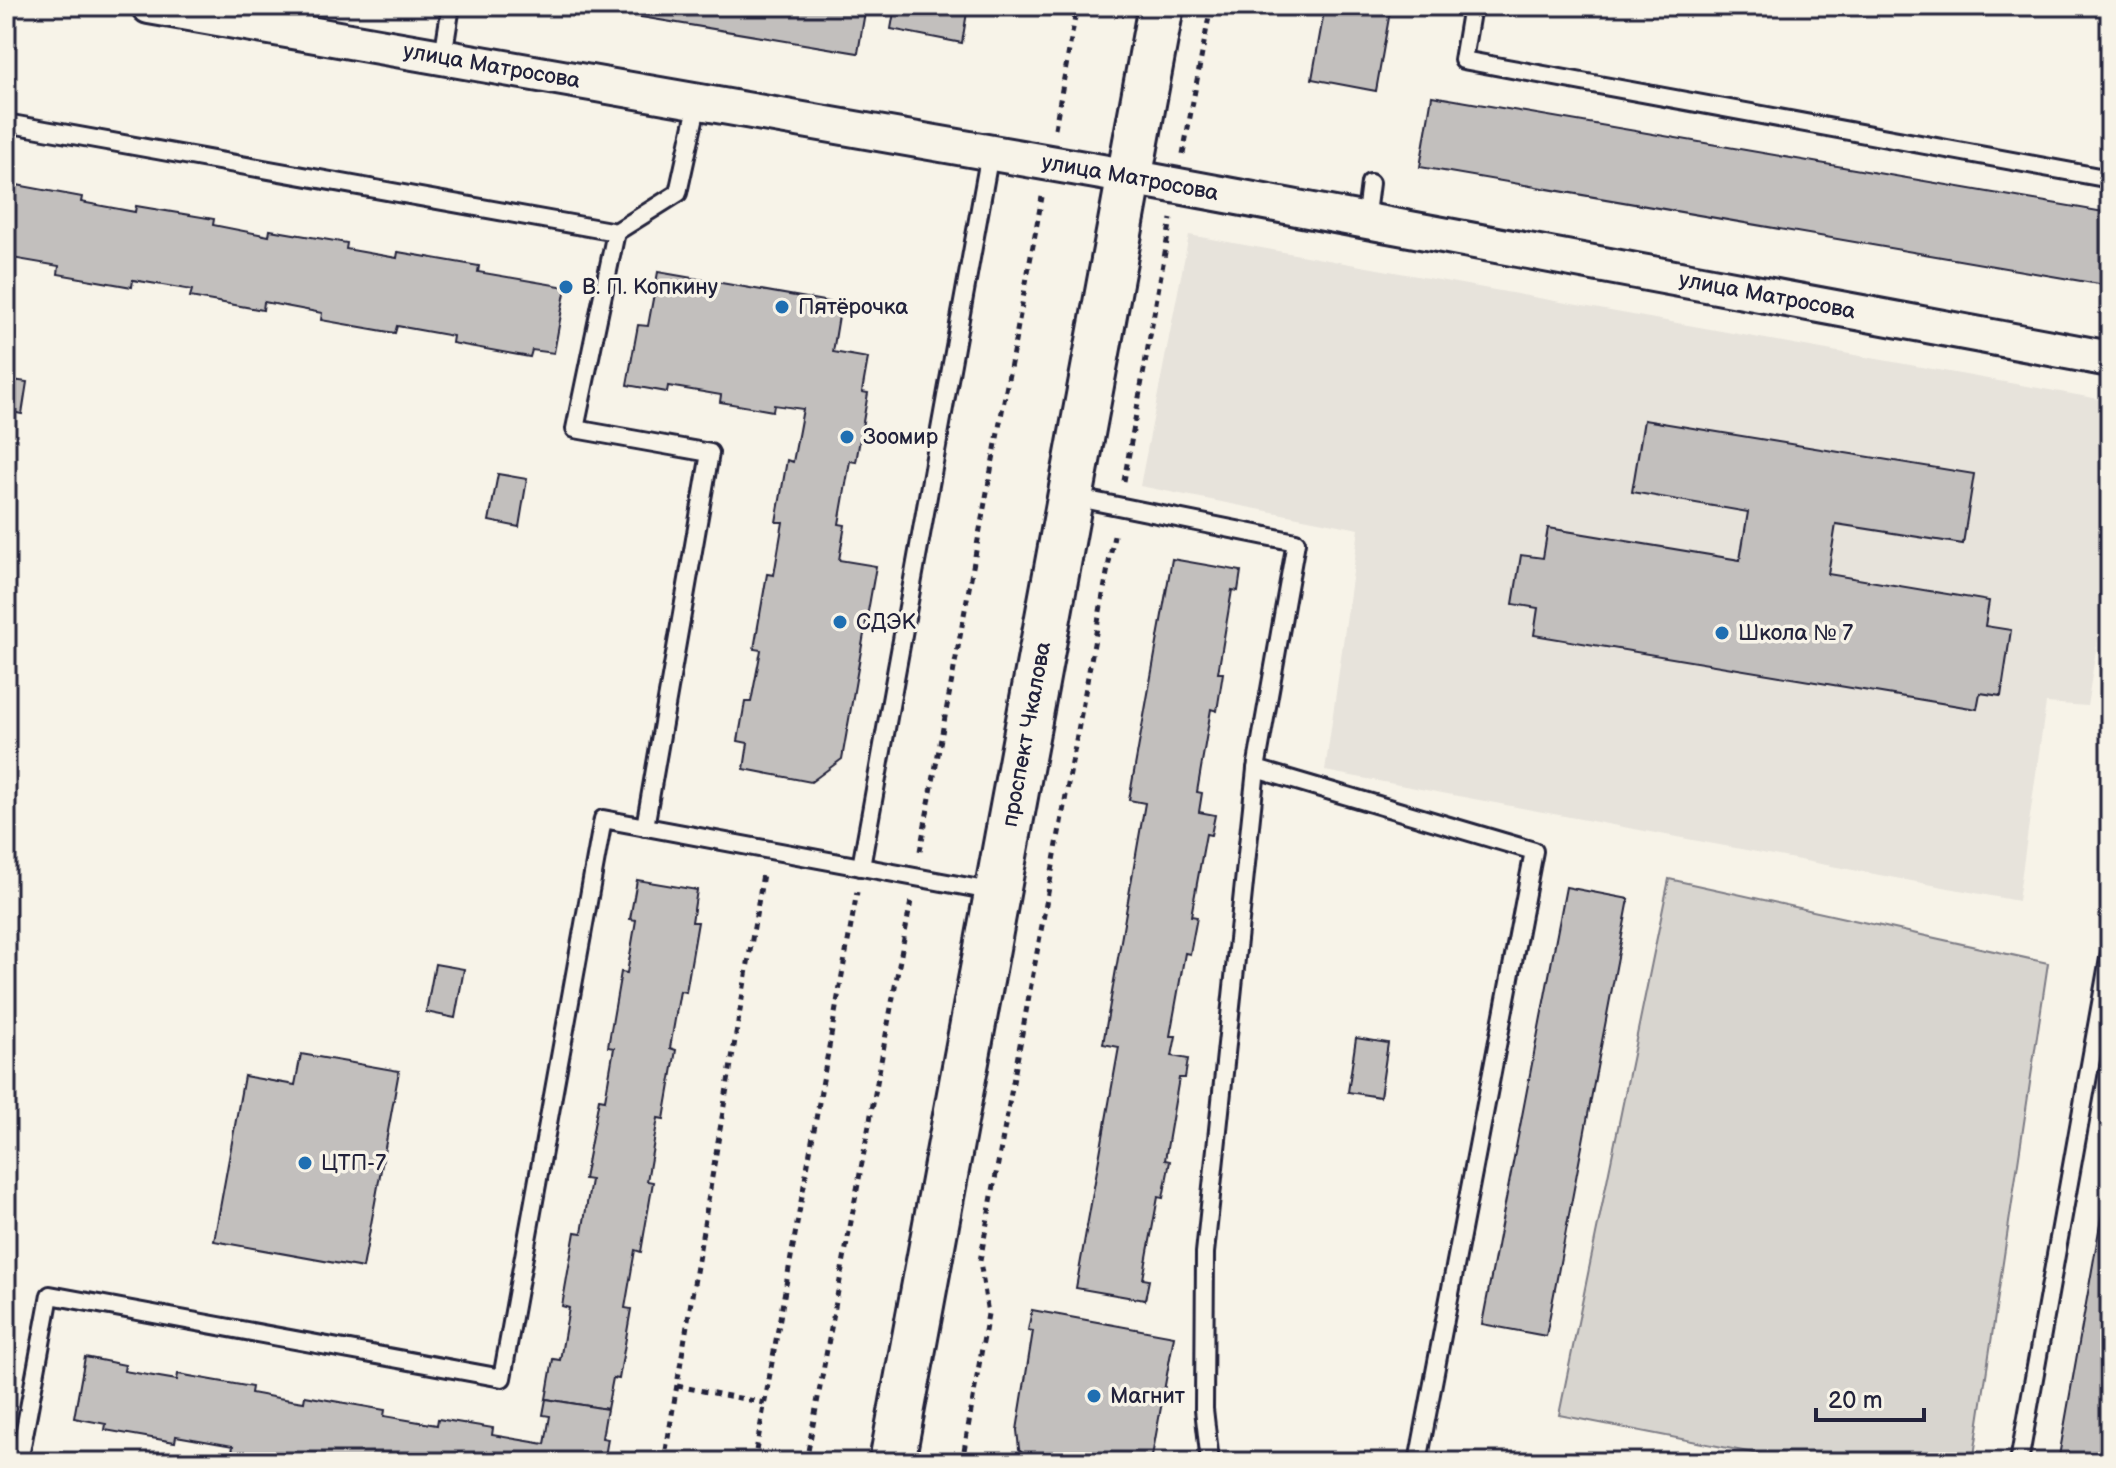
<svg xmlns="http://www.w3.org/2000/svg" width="2116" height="1468" viewBox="0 0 2116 1468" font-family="'Balsamiq Sans',sans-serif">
  <rect width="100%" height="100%" fill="#f7f3e8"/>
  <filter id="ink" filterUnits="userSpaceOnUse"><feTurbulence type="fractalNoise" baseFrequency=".0125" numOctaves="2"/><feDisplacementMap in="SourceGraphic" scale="16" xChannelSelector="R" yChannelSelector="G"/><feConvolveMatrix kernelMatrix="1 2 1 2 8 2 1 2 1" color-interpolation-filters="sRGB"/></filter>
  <g filter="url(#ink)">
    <polygon fill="#e7e3db" points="1189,235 2110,401 2110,563 2087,706 2046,703 2018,901 1325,771 1359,529 1140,486"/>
    <polygon fill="#d8d5cf" stroke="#7d7c85" stroke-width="2" points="1669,879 2048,963 1973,1462 1799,1462 1559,1415"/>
    <g fill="#c2bfbd" stroke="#22223b" stroke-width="2">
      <polygon points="575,6 866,6 858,53"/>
      <polygon points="895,6 968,6 962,43 891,29"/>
      <polygon points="1325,6 1391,6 1376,91 1312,79"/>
      <polygon points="1432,96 2110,213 2110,286 1420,167"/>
      <polygon points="6,183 82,197 81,202 135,212 136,206 214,219 213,225 269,236 270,230 347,243 346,249 397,258 398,252 479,266 478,272 566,287 554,353 532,350 530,357 452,343 453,336 397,326 395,333 321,320 322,313 264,302 263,310 190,297 192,290 133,280 132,287 58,274 59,266 6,257"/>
      <polygon points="658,272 841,304 833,352 868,358 862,392 868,393 856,462 850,461 839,524 845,525 839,560 876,566 842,759 811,782 744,769 748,743 738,741 745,702 751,702 761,650 754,649 767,574 774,575 783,522 776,522 787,460 793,462 803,409 774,405 773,411 720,402 721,395 668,386 667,392 627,385 638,325 648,326"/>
      <polygon points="6,379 27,382 22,414 6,411"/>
      <polygon points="1644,420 1974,474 1963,544 1836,524 1828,574 1989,601 1985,626 2011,630 2001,696 1980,693 1977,709 1534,635 1538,608 1513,604 1521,555 1543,558 1548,528 1740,560 1748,512 1632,492"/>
      <polygon points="498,474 527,479 519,527 489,521"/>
      <polygon points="1172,559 1241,571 1238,591 1232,590 1218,673 1223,673 1217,711 1211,709 1197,792 1202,793 1199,812 1215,815 1211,835 1206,834 1191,916 1197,917 1190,954 1185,953 1170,1036 1176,1036 1172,1056 1188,1059 1185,1078 1179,1078 1165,1160 1170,1161 1163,1198 1158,1197 1143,1279 1149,1280 1145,1300 1076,1288 1119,1047 1103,1044 1145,803 1129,800"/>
      <polygon points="637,880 697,890 692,922 698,922 686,992 680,991 670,1048 676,1050 664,1119 658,1118 647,1181 653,1182 641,1252 635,1250 625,1308 631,1309 619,1379 613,1378 607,1409 546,1399 553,1359 560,1360 569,1308 562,1306 575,1232 582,1233 591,1180 584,1179 599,1099 605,1100 614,1048 608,1047 621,972 627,973 636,920 630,919"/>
      <polygon points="1566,887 1629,899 1546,1336 1482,1324"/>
      <polygon points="435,964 464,969 455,1018 426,1012"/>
      <polygon points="1356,1038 1388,1043 1380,1097 1348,1092"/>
      <polygon points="301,1054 399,1071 363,1268 214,1241 244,1076 295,1085"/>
      <polygon points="2110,1168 2110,1462 2058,1462"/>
      <polygon points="1032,1310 1174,1336 1151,1462 1034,1462 1019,1449 1017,1430 1033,1331 1028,1330"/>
      <polygon points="85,1357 125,1365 124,1371 177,1380 178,1374 252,1387 251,1393 278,1398 304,1402 305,1396 385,1410 384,1416 437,1425 438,1419 493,1428 492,1435 545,1444 550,1416 543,1415 546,1399 607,1409 602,1438 608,1439 604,1462 327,1462 303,1458 302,1462 288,1462 232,1452 233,1446 176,1436 175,1442 105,1430 106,1424 74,1418"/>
    </g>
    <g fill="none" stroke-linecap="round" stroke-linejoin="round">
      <g stroke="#22223b" stroke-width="22">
        <g id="service">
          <polyline points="1472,6 1463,60 2110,179"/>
          <polyline points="443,56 451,6"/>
          <polyline points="6,123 616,232 575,429 710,453 645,827"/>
          <polyline points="1365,222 1370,183"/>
          <polyline points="616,232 678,193 698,102"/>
          <polyline points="1073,497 1296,542 1256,769 1205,1253 1204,1409 1210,1462"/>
          <polyline points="1256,769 1534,851 1418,1462"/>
          <polyline points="861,867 990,153"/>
          <polyline points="19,1462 50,1295 502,1378 603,819 996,892"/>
          <polyline points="2019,1462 2110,953"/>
        </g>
      </g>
      <g stroke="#22223b" stroke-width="40">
        <g id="minor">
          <path id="s1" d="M149,6L1130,177L2110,359"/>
        </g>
      </g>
      <g stroke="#22223b" stroke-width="50">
        <g id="secondary">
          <path id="s2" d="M892,1462L1161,6"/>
        </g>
      </g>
      <g stroke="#22223b" stroke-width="5" stroke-dasharray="6 6" stroke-linecap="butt">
        <polyline points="1055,128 1077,6"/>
        <polyline points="1183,154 1211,6"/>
        <polyline points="1124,481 1171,219"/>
        <polyline points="920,851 1042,197"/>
        <polyline points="677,1386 765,1403"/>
        <polyline points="664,1462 763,874"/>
        <polyline points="754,1462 857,892"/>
        <polyline points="806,1462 911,901"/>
        <polyline points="962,1462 988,1314 980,1261 1115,530"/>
      </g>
      <use href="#service" stroke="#f7f3e8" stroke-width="16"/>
      <use href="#minor" stroke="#f7f3e8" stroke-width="34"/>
      <use href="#secondary" stroke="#f7f3e8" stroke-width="44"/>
    </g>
  </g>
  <g fill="#1f6fb2" stroke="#f7f3e8" stroke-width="3">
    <circle cx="566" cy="287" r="8"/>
    <circle cx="782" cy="307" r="8"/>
    <circle cx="847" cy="437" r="8"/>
    <circle cx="840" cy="622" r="8"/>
    <circle cx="1722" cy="633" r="8"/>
    <circle cx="305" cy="1163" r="8"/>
    <circle cx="1094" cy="1396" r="8"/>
  </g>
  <g text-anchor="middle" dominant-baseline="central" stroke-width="7" stroke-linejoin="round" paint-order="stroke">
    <g font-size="22" fill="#22223b" stroke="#f7f3e8">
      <text stroke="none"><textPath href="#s1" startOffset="348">улица Матросова</textPath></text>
      <text stroke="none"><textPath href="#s1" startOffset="996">улица Матросова</textPath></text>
      <text stroke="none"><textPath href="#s1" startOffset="1644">улица Матросова</textPath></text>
      <text stroke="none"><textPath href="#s2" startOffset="740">проспект Чкалова</textPath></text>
    </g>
    <g font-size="22" fill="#22223b" stroke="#f7f3e8" text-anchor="start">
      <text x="582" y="287">В. П. Копкину</text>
      <text x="798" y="307">Пятёрочка</text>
      <text x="863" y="437">Зоомир</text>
      <text x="856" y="622">СДЭК</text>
      <text x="1738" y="633">Школа № 7</text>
      <text x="321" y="1163">ЦТП-7</text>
      <text x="1110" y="1396">Магнит</text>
    </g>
  </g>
  <rect width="2116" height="1468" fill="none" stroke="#f7f3e8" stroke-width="32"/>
  <rect x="16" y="16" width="2084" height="1436" fill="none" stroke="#22223b" stroke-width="3" filter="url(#ink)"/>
  <path d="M1816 1408v12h108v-12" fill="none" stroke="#22223b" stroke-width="4"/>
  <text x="1828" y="1408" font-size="24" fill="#22223b" stroke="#f7f3e8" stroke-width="6" paint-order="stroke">20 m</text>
</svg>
